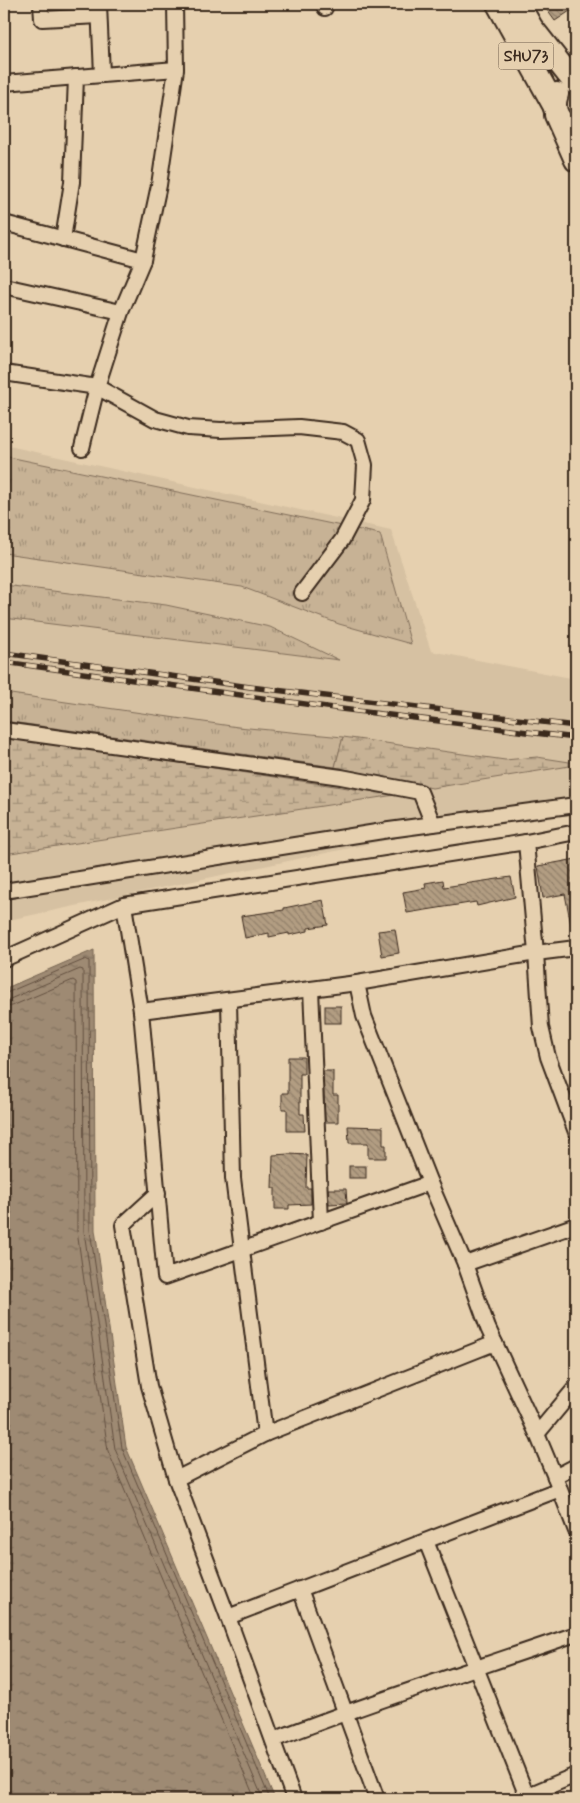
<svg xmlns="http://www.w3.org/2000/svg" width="580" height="1803" viewBox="0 0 580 1803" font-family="Mynerve,sans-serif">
  <defs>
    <pattern id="grass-tufts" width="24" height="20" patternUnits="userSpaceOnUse" patternTransform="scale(1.25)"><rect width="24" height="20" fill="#c7b295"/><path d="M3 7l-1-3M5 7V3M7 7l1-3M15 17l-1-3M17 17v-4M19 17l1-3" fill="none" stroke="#a39179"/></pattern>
    <pattern id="wetland-marsh" width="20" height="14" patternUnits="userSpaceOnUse" patternTransform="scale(1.25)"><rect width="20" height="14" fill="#c7b295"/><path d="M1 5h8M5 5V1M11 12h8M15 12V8" fill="none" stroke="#a39179"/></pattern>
    <pattern id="water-ripples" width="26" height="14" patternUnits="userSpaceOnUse" patternTransform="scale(1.25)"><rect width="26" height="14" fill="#9e8a73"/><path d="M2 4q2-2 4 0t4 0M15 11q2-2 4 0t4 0" fill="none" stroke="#82715e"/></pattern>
    <pattern id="building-back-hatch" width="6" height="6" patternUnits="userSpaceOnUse" patternTransform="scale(1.25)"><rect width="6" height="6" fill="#b29d82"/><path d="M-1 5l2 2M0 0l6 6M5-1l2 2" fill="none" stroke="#92806a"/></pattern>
  </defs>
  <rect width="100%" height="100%" fill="#e6d0af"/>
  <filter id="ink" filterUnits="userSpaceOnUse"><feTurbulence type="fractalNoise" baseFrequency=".02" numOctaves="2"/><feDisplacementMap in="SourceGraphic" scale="10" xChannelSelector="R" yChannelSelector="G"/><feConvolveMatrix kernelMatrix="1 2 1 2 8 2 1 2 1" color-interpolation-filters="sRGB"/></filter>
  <g filter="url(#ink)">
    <polygon fill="#d6c1a2" points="4,445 391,530 431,651 576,679 576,800 4,921"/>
    <g fill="url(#grass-tufts)" stroke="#816e5a">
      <polygon points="4,456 380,534 411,644 339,624 242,587 4,553"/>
      <polygon points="4,585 166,605 270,627 339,660 4,618"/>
      <polygon points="4,693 238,727 343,737 335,767 4,721"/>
    </g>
    <g fill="url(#wetland-marsh)" stroke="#816e5a">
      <polygon points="4,737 59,745 395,795 4,854"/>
      <polygon points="343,737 505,760 537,757 576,763 576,765 432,788 335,767"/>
    </g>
    <polygon fill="url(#water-ripples)" stroke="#766451" points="94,950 95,1230 126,1447 275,1799 4,1799 4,989"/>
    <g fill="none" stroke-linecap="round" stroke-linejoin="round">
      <g stroke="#635040" stroke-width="1">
        <polyline points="4,994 86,959 89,961 90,1230 122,1448 270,1799"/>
        <polyline points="4,1000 10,999 80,969 83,970 84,1231 115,1449 263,1799"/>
        <polyline points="4,1007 12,1006 73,980 76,982 77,1231 108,1451 255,1799"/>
      </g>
    </g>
    <g fill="url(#building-back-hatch)" stroke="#3b2a1e">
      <polygon points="556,4 576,4 576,7 555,21 547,10"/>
      <polygon points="576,859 576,925 571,925 565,894 543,898 538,866"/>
      <polygon points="511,877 515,897 477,906 476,902 407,913 403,892 426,888 425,883 443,880 444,887"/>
      <polygon points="323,900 328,925 308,928 308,931 289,935 289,933 269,937 269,933 245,938 241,916 284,910 284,908"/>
      <polygon points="395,929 399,953 382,956 378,931"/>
      <rect x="325" y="1006" width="16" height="17"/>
      <polygon points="288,1057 304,1057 304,1074 300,1074 300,1114 304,1114 305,1131 287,1131 287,1109 282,1109 282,1093 288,1093"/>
      <polygon points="323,1071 333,1071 333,1095 338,1095 338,1122 325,1122"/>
      <polygon points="348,1126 383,1127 383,1145 386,1145 386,1158 368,1158 368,1143 349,1143"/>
      <polygon points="289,1154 307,1155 306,1188 311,1188 311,1204 289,1205 289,1209 275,1209 275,1188 272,1188 273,1155"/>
      <rect x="349" y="1166" width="17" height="12"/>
      <polygon points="328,1189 346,1189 347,1203 329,1204"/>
    </g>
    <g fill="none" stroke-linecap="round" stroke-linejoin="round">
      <g stroke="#3b2a1e" stroke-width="18">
        <g id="minor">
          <polyline points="41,4 42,19 99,16"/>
          <polyline points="99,4 102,75"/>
          <polyline points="323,4 325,8"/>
          <polyline points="4,83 176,69"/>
          <polyline points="4,223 143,260"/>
          <polyline points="63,239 72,182 76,77"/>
          <polyline points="4,286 121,312"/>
          <polyline points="4,373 97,387 155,419 188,428 221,430 299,427 343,432 358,440 365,465 363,500 342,540 302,593"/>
          <polyline points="82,448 97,387 121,312 143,260 159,185 176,69 175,4"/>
          <polyline points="4,730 341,777 420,792 433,824"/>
          <polyline points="526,842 536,953 357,983 364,1016 430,1183 465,1264 488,1328 537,1434 555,1477"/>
          <polyline points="4,891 389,830 576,805"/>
          <polyline points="124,905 141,1011"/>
          <polyline points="576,948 536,953 541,1027 548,1057 576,1132"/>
          <polyline points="4,959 124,905 526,842 576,832"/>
          <polyline points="357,983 141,1011 165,1277 430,1183"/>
          <polyline points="311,989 321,1222"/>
          <polyline points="229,1001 233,1178 265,1434 495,1343"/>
          <polyline points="158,1193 123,1225 149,1386 176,1479 228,1617 560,1489"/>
          <polyline points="465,1264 576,1225"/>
          <polyline points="537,1434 576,1387"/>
          <polyline points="576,1466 555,1477 576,1531"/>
          <polyline points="176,1479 265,1434"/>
          <polyline points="426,1541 528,1799"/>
          <polyline points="300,1589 377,1799"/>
          <polyline points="228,1617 294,1799"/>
          <path d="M273,1740C372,1701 475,1669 576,1634"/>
          <polyline points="519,1799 576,1775"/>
        </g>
      </g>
      <g stroke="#3b2a1e" stroke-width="26">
        <g id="primary">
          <polyline points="498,4 555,107"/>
          <polyline points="518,4 531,27 575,83"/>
          <path d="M557,94C551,111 559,125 576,128"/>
          <polyline points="556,115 576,160"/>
        </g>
      </g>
      <use href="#minor" stroke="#e6d0af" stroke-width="14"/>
      <use href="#primary" stroke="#e6d0af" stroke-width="22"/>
      <g stroke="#3b2a1e" stroke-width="5.5">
        <g id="rail">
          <polyline points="4,653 250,687 576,726"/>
          <polyline points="4,662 341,709 576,738"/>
        </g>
      </g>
      <use href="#rail" stroke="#e6d0af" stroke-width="4" stroke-dasharray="11" stroke-linecap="butt"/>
    </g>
  </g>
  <g text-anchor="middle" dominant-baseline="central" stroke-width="4.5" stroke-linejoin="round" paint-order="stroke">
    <rect fill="#e6d0af" stroke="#6e5c4a" stroke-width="1" x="498.5" y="42.5" width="55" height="27" rx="4"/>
    <g font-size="16" font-weight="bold" fill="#3b2a1e">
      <text x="526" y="56">SHU73</text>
    </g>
  </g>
  <rect width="580" height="1803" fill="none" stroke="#e6d0af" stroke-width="20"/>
  <rect x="10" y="10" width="560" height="1783" fill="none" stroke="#3b2a1e" stroke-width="2" filter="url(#ink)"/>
</svg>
